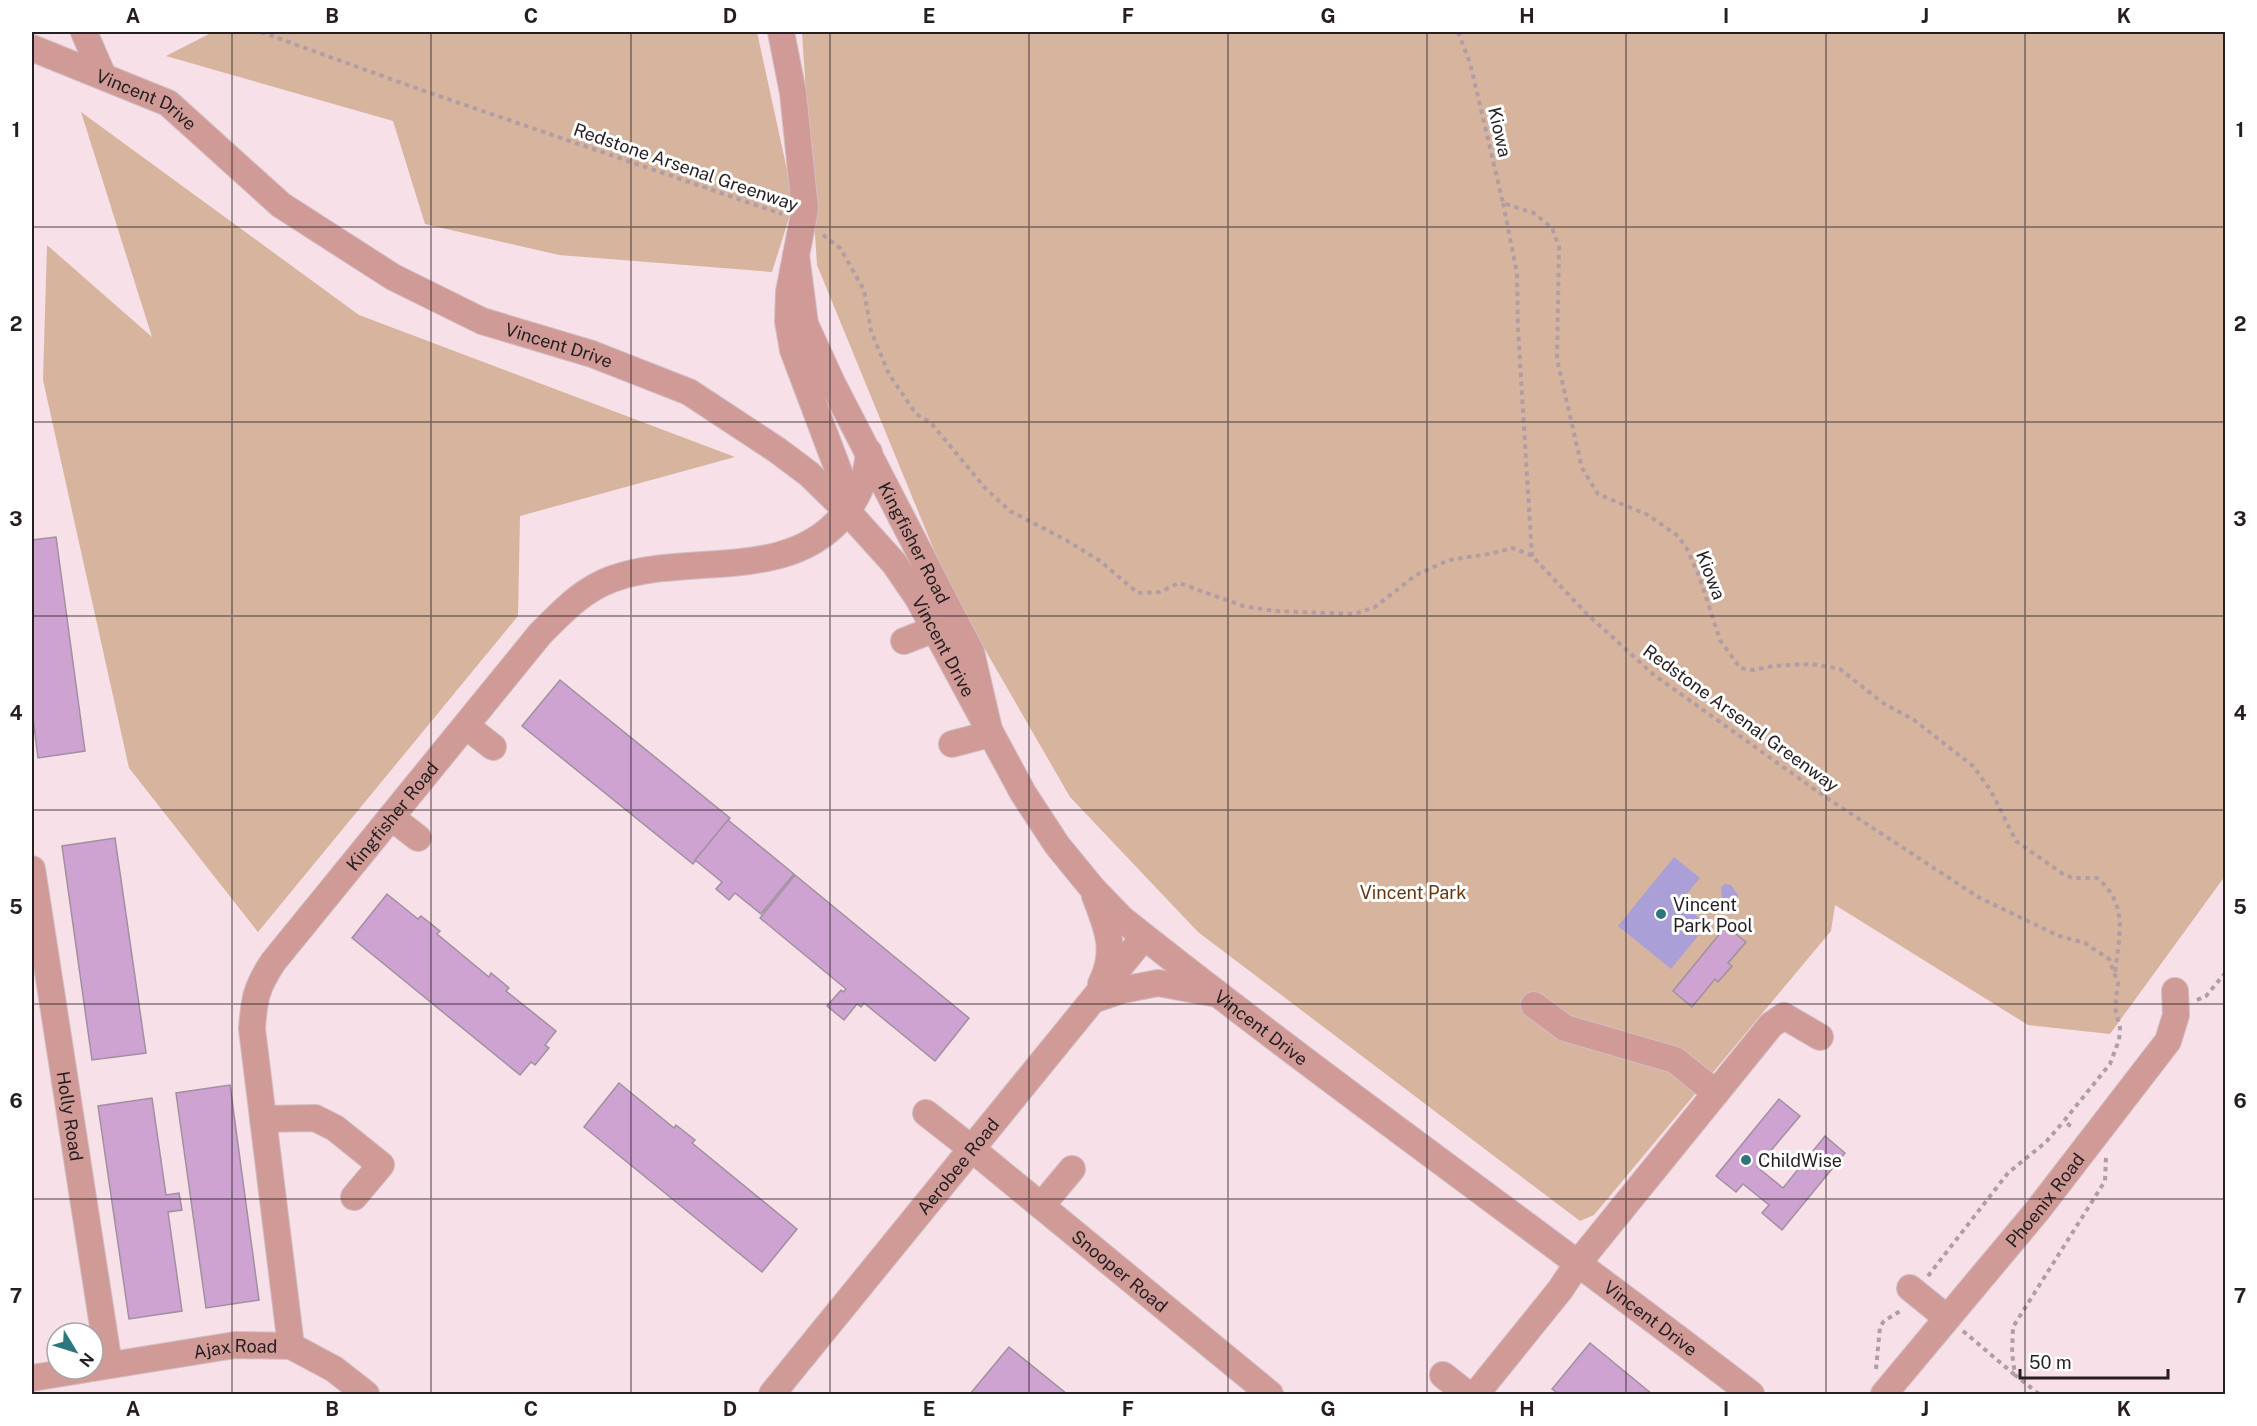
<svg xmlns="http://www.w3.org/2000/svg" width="2257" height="1426" viewBox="0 0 2257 1426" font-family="'Public Sans',sans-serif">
  <rect width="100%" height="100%" fill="#f7e0e8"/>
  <g fill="#d7b49e">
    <polygon points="213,32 757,32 794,202 772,272 559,255 425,224 393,121 166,56"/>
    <polygon points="802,32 2225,32 2225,876 2110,1034 2028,1025 1835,905 1831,931 1594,1215 1580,1221 1198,932 1070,797 950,589 817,265"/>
    <polygon points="81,112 359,315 735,457 520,516 518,616 258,932 129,768 43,380 47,245 152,337"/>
  </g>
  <g fill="#ab9fd8">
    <polygon points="1674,857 1700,878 1680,902 1707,925 1671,969 1618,926"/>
    <polygon points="1725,884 1731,885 1738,895 1737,906 1732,910 1726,909 1722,904 1721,887"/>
  </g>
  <g fill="#cea2d1" stroke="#9f91a0" stroke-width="1.5">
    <polygon points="56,537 85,751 38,758 32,710 32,540"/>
    <polygon points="560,680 730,818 693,864 522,726"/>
    <polygon points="728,820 794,874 761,914 735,893 729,900 716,889 722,882 695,860"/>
    <polygon points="115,838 146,1053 92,1060 62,846"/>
    <polygon points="795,875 969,1018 935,1061 864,1003 861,1007 857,1004 844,1020 827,1006 841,990 843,992 846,989 760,918"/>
    <polygon points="387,894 418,919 421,916 440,931 437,934 489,977 491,973 509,988 506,991 556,1031 545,1045 549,1048 535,1065 531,1062 520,1075 352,938"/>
    <polygon points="1726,926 1746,942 1728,963 1732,966 1718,982 1715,979 1692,1007 1673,991"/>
    <polygon points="619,1083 674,1128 676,1125 695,1140 692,1143 797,1229 762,1272 584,1127"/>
    <polygon points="230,1085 259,1300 206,1308 176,1093"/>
    <polygon points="152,1098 166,1195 179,1193 182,1210 168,1212 182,1311 129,1319 98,1106"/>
    <polygon points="1779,1099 1800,1116 1757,1167 1783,1188 1825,1136 1845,1153 1782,1230 1762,1213 1769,1205 1743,1184 1736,1192 1716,1176"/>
    <polygon points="1590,1343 1652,1394 1559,1394 1552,1389"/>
    <polygon points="1009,1347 1067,1394 970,1394"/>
  </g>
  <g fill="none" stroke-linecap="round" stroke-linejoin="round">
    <g stroke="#d2bdc4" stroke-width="28">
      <g id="minor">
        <polyline points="84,32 103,76"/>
        <polyline points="781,32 793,93 805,209 789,292 788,321 793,350 842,480 847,511"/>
        <path id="s1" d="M32,48L168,103L281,205L393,277L482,321L592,354L689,392L777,450L809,474L847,511L894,563L918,598L1023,793L1057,845L1093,889L1122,919C1328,1083 1543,1234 1751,1394"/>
        <path id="s2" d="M796,255L805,324L832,383L971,652L990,734L952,744"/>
        <polyline points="904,641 935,629"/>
        <polyline points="466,726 493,747"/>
        <polyline points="391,817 418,838"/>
        <path id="s3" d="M32,869L109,1365"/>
        <path d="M1095,896C1107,928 1118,950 1101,984"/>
        <polyline points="1093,1000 1122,990 1158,983 1212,993"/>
        <polyline points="1534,1005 1565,1028 1675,1060 1716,1093"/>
        <path id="s4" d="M926,1113L972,1149L1270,1394"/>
        <polyline points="263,1119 315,1118 335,1128 381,1165 354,1197"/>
        <polyline points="1041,1206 1072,1169"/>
        <polyline points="1910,1288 1947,1318"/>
        <path id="s5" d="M291,1346L252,1029C254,999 256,988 273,962L540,634C562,612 582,590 612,579C686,552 785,583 841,518C858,499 867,477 869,452"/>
        <path id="s6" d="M93,1368L235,1345L291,1346L334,1369L366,1394"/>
        <polyline points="1443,1375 1467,1394"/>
        <polyline points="32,1378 87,1369"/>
        <path id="s7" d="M772,1394L1144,937"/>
        <polyline points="1476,1394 1560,1290 1578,1263 1771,1025 1784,1016 1820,1037"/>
        <path id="s8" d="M1884,1394L2037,1211L2168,1041L2176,1015L2175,991"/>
      </g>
    </g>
    <g stroke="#b09ea4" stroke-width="4" stroke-dasharray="4.5 4.5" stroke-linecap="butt">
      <polyline points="261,32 410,86 782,214"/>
      <path d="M1458,32L1470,63L1503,203L1534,213L1552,228L1559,247L1557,359L1582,468L1598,494L1648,515L1678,536L1686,547L1699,576L1720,640L1740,668L1753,670L1773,666L1811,664L1840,669L1883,703L1914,720L1973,766L1991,791L2016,841L2063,874L2073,878H2097C2129,904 2119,936 2115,973"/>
      <polyline points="1503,203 1517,273 1518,329 1532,556"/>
      <polyline points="823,235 840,248 864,290 871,331 889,374 916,414 931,423 986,489 1010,511 1066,540 1100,561 1138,593 1160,592 1179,583 1243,606 1274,611 1354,614 1375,607 1416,575 1449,560 1489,554 1513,548 1532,556 1586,613 1654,675 1824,796 1978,897 2059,936 2085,943 2109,959 2118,983 2115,1008 2120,1028 2119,1040 2110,1064 2064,1121 2073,1128"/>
      <polyline points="2197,1000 2206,996 2226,972"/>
      <polyline points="1928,1276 2008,1173 2046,1142 2064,1121"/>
      <polyline points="1963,1331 2015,1375"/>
      <polyline points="1876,1369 1880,1327 1884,1321 1902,1310"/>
      <polyline points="2039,1394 2015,1375 2012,1353 2013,1327 2105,1181 2106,1157"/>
    </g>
    <use href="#minor" stroke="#d09b97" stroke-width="26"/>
  </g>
  <path fill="none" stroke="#271e21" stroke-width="1.5" stroke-opacity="0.55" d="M232,32V1394M431,32V1394M631,32V1394M830,32V1394M1029,32V1394M1228,32V1394M1427,32V1394M1626,32V1394M1826,32V1394M2025,32V1394M32,227H2226M32,422H2226M32,616H2226M32,810H2226M32,1004H2226M32,1199H2226"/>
  <g fill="#2e767e" stroke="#fff" stroke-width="2">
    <circle cx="1661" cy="914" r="6"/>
    <circle cx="1746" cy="1160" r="6"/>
  </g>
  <g text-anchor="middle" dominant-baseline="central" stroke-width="6" stroke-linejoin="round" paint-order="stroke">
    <g font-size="18" fill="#271e21" stroke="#fff">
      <text stroke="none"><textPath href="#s1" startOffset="126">Vincent Drive</textPath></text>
      <text transform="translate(1500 132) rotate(77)">Kiowa</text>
      <text transform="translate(686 167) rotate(19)">Redstone Arsenal Greenway</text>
      <text stroke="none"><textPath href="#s1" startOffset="612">Vincent Drive</textPath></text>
      <text stroke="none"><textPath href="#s2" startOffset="314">Kingfisher Road</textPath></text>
      <text transform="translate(1711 575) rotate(69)">Kiowa</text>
      <text stroke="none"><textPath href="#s1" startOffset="1116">Vincent Drive</textPath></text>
      <text transform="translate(1741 718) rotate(36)">Redstone Arsenal Greenway</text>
      <text stroke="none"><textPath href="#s5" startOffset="579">Kingfisher Road</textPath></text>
      <text stroke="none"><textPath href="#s1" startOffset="1620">Vincent Drive</textPath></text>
      <text stroke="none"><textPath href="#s3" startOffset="250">Holly Road</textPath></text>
      <text stroke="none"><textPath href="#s7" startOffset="294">Aerobee Road</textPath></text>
      <text stroke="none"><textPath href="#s8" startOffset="252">Phoenix Road</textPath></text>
      <text stroke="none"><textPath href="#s4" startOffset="250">Snooper Road</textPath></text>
      <text stroke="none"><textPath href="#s1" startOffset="2106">Vincent Drive</textPath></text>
      <text stroke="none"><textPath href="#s6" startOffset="144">Ajax Road</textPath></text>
    </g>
    <g font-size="18" fill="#68340c" stroke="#fff">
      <text x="1413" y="892">Vincent Park</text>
    </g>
    <g font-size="18" fill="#271e21" stroke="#fff" text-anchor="start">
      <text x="1673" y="904">Vincent<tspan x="1673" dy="21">Park Pool</tspan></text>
      <text x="1758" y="1160">ChildWise</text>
    </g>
  </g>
  <rect width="2257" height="1426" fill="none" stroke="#ffffff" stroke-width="66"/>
  <g transform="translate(75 1351) rotate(128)"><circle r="28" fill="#ffffff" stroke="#a9a5a6" stroke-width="1.5"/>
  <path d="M0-4.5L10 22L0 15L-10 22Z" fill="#2e767e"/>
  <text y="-9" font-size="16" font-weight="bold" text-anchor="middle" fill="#271e21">N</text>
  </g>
  <path d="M2020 1369v9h148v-9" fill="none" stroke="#271e21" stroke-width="3"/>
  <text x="2029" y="1369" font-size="18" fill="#271e21" stroke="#ffffff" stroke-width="4.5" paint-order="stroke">50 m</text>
  <rect x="33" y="33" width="2191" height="1360" fill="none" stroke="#271e21" stroke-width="2"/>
  <g font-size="20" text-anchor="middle" font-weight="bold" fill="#271e21">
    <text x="133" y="23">A</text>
    <text x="332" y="23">B</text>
    <text x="531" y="23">C</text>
    <text x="730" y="23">D</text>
    <text x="929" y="23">E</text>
    <text x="1128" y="23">F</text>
    <text x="1328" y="23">G</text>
    <text x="1527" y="23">H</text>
    <text x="1726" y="23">I</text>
    <text x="1925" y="23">J</text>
    <text x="2124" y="23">K</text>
    <text x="16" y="137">1</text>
    <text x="2240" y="137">1</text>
    <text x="16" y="331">2</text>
    <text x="2240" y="331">2</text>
    <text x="16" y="526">3</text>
    <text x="2240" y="526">3</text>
    <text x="16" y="720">4</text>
    <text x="2240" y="720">4</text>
    <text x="16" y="914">5</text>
    <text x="2240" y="914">5</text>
    <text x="16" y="1108">6</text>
    <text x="2240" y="1108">6</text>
    <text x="16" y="1303">7</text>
    <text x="2240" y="1303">7</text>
    <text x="133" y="1416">A</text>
    <text x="332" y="1416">B</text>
    <text x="531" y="1416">C</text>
    <text x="730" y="1416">D</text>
    <text x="929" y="1416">E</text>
    <text x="1128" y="1416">F</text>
    <text x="1328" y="1416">G</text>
    <text x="1527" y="1416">H</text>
    <text x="1726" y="1416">I</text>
    <text x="1925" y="1416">J</text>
    <text x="2124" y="1416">K</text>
  </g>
</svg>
